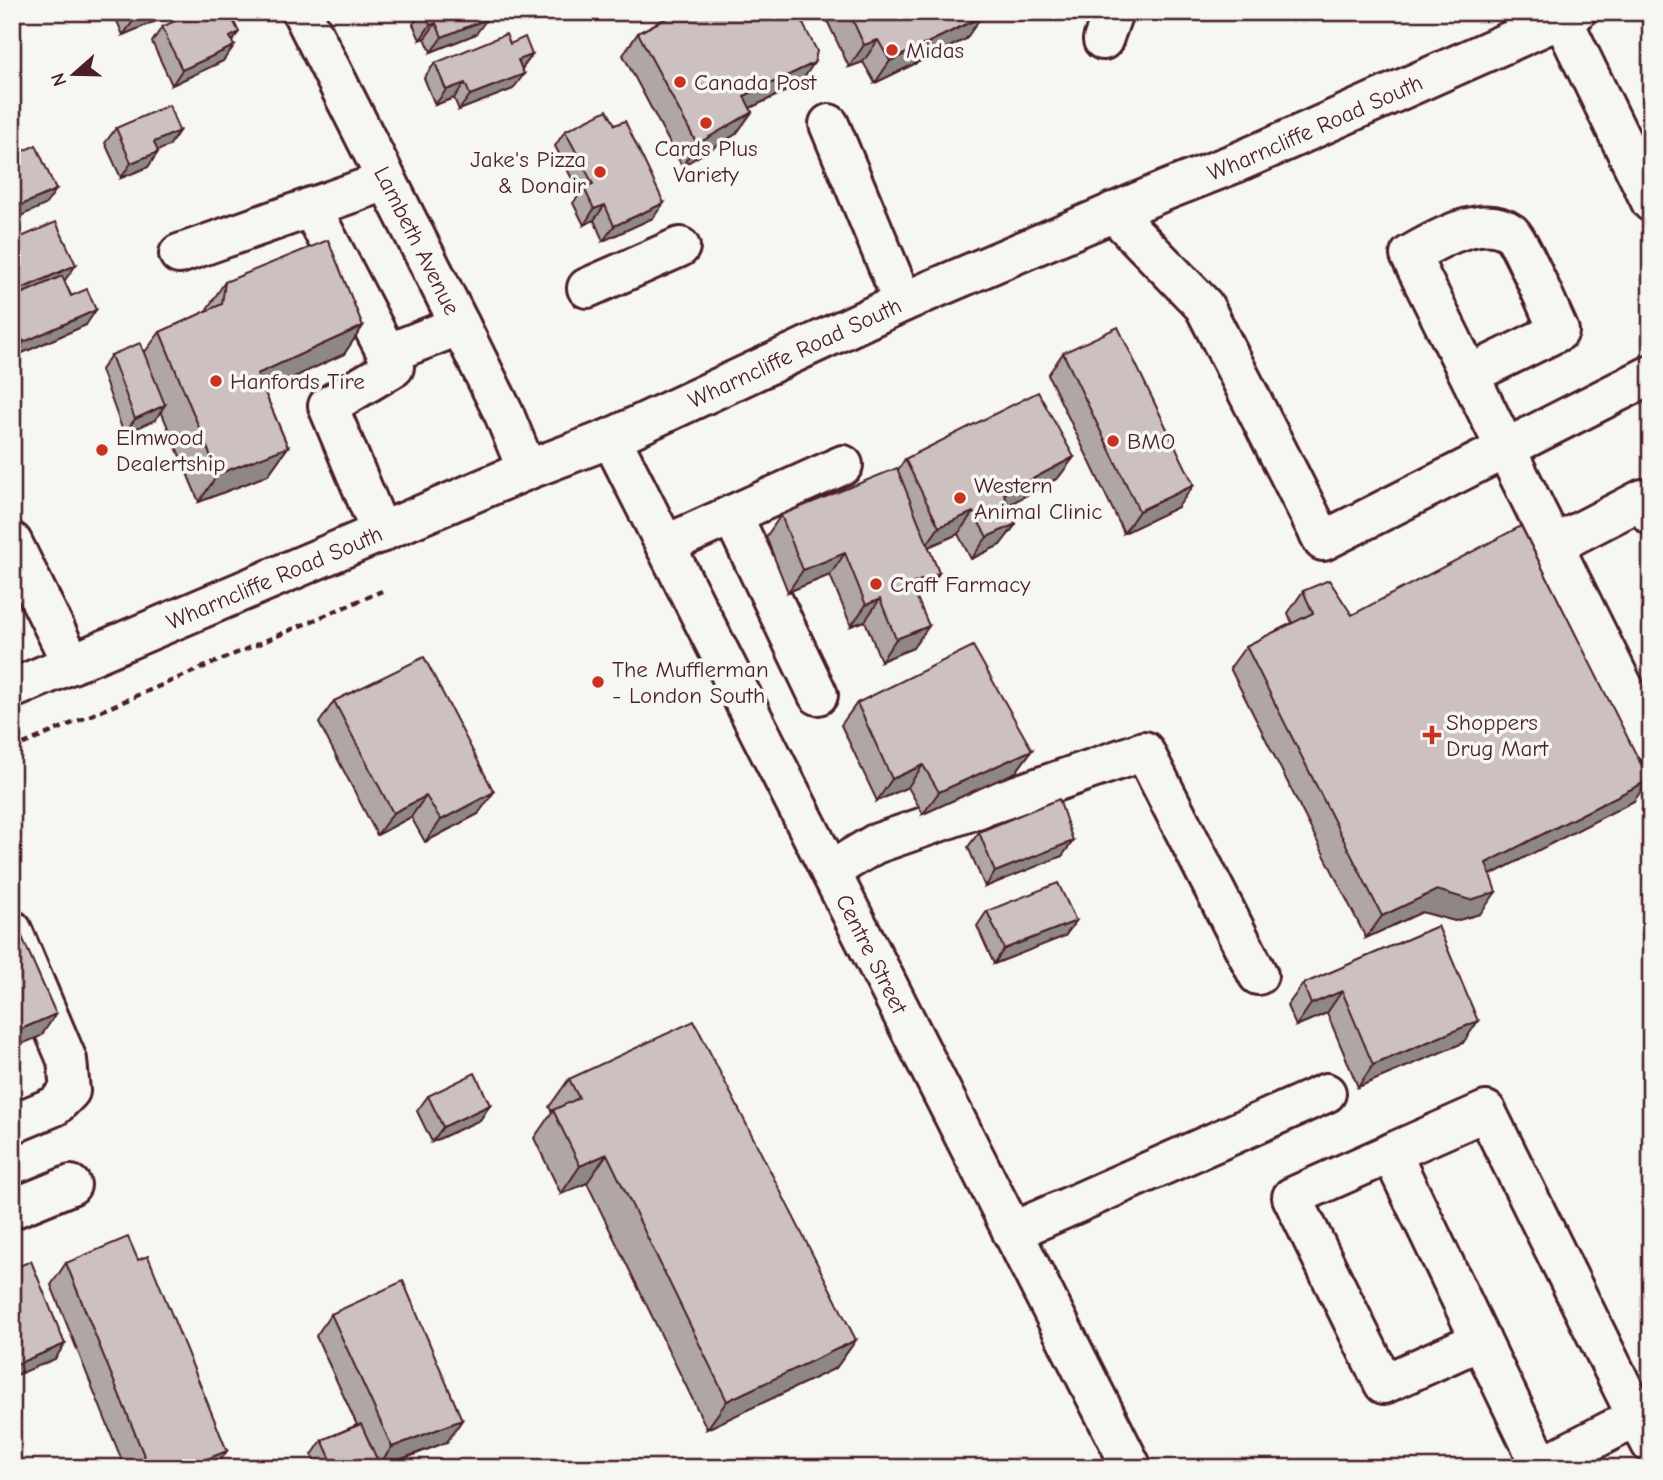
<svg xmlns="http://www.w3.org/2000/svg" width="1663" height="1480" viewBox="0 0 1663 1480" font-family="'Comic Neue',sans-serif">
  <rect width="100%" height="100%" fill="#f6f6f2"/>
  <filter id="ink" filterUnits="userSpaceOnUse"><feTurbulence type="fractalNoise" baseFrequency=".0143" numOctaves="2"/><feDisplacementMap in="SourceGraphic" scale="14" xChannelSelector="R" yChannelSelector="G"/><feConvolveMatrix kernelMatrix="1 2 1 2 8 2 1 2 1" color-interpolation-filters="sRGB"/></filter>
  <g filter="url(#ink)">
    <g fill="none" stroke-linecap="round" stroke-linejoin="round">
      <g stroke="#4a1f2b" stroke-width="44">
        <g id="minor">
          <path id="s1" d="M302,12L460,325L504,414L527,470"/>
          <polyline points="1559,12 1651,202"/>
          <polyline points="1103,40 1113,12"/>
          <polyline points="829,124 903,302"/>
          <polyline points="311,207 394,367 328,406 381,533"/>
          <polyline points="1113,212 1204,306 1323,541 1651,375"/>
          <polyline points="179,254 386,181"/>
          <polyline points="587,288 680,247"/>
          <polyline points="387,354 460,325"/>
          <path d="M1471,374L1559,331C1552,316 1519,239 1511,233C1483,212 1436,240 1410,255L1651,743"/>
          <path id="s2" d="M611,438L1132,1468"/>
          <polyline points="732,515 818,695"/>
          <polyline points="12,542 72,664"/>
          <polyline points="665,545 843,465"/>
          <polyline points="1554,545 1643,499 1651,515"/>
          <polyline points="830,871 875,844 1144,751 1258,975"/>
          <polyline points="12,930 67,1060 70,1091 55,1106 12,1124"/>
          <polyline points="1391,1153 1486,1111 1637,1417"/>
          <polyline points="12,1209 71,1185"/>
          <polyline points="1012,1232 1326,1093"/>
          <polyline points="1481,1340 1384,1384 1292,1197 1391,1153 1542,1468"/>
          <polyline points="1538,1468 1637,1417 1651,1444"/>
        </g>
      </g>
      <g stroke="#4a1f2b" stroke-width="44">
        <g id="major">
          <path id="s3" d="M12,689L527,470L611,438L903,302L1164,191L1238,162L1576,12"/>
        </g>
      </g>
      <polyline stroke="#4a1f2b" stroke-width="4.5" stroke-dasharray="7 5" stroke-linecap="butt" points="12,749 382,591"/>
      <use href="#minor" stroke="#f6f6f2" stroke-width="38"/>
      <use href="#major" stroke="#f6f6f2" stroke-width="38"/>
    </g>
    <g fill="#afa6a5" stroke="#4a1f2b" stroke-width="2">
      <polygon points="113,12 177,12 123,35"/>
      <polygon points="415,12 484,12 476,34 431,52 425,38 420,40 413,24 418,17"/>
      <polygon points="669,12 797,12 799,85 750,108 752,112 736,134 682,166 623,55 638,33 671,16"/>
      <polygon points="823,12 979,12 966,39 875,83 863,62 849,67"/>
      <polygon points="162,27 232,42 223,61 172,85 152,42"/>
      <polygon points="510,44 532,55 522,69 513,89 459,110 454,98 435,105 424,78 435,63"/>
      <polygon points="116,128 179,131 169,146 157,150 158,152 148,167 121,178 105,143"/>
      <polygon points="565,131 653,218 603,241 594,220 584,225 573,203 580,194 555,146"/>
      <polygon points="12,241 65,280 64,281 86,325 13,357"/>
      <polygon points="225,282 363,326 344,354 264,391 288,447 268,475 199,502 161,411 155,420 124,434 101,370 111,355 144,353 160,332 205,312"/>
      <polygon points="1063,353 1178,507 1124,533 1048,375"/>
      <polygon points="1074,457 1058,478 1008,505 1016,524 1000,545 971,559 958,534 928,547 939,573 923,595 917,597 913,648 881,661 865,621 851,626 830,575 788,592 766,537 781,515 898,470 905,459"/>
      <polygon points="1303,591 1352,615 1634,801 1490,875 1480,914 1455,921 1422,912 1366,938 1230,668 1246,646 1292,623 1288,613"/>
      <polygon points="334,701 478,814 425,842 411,817 377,835 319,723"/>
      <polygon points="857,703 1032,750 1016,772 923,814 908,787 877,801 841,725"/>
      <polygon points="979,832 1073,841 1062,856 985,887 968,847"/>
      <polygon points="987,911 1076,921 1065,936 994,964 977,926"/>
      <polygon points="1438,926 1463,1043 1358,1087 1327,1013 1296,1026 1287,1006 1303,984"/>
      <polygon points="569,1079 856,1340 836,1368 707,1429 587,1183 561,1194 534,1138 552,1112 549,1107"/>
      <polygon points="428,1096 490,1105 480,1120 432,1142 417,1111"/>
      <polygon points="66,1263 215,1468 125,1468 51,1285"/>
      <polygon points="331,1314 462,1420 447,1442 381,1468 317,1468 312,1455 322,1440 357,1425 316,1336"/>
    </g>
    <g fill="#8f8786" stroke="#4a1f2b" stroke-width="2">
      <polygon points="153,12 177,12 123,35 134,20"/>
      <polygon points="981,17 966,39 875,83 890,61"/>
      <polygon points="487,19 476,34 431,52 442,37"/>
      <polygon points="436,23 425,38 420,40 430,25"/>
      <polygon points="239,32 228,47 230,37"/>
      <polygon points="878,40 863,62 849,67 864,45"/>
      <polygon points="234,46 223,61 172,85 182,70"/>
      <polygon points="532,55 521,70 518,60"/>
      <polygon points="814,63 799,85 728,118 744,96"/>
      <polygon points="524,74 513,89 459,110 470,95"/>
      <polygon points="465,83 454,98 435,105 446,90"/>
      <polygon points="752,112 736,134 682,166 697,144"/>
      <polygon points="179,131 169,146 143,157 154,142"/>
      <polygon points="158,152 148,167 121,178 131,163"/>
      <polygon points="56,190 45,205 12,220 12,209"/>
      <polygon points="664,203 653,218 603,241 614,226"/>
      <polygon points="605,205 594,220 584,225 594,209"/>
      <polygon points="76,265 65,280 12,303 12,293"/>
      <polygon points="96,310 86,325 13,357 24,342"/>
      <polygon points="363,326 344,354 238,403 257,374"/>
      <polygon points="22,339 12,352 12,343"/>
      <polygon points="165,405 155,420 124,434 135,419"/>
      <polygon points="288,447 268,475 199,502 218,474"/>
      <polygon points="1074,457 1058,478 988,516 1004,494"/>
      <polygon points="1194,485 1178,507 1124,533 1139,511"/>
      <polygon points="973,512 958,534 924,549 939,527"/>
      <polygon points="1016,524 1000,545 971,559 987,537"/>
      <polygon points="845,553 830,575 788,592 803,570"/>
      <polygon points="939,573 923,595 896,606 911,584"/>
      <polygon points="880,599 865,621 851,626 866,605"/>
      <polygon points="929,626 913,648 881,661 896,639"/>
      <polygon points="1032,750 1016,772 923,814 939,792"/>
      <polygon points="923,765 908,787 877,801 892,779"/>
      <polygon points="1649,780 1634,801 1471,885 1486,863"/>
      <polygon points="494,792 478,814 425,842 441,820"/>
      <polygon points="426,796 411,817 377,835 393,813"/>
      <polygon points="1073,841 1062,856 985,887 995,872"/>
      <polygon points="1437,890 1496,892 1480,914 1455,921 1422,912 1366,938 1382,916"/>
      <polygon points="1076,921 1065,936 994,964 1004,949"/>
      <polygon points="1342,991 1327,1013 1296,1026 1311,1004"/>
      <polygon points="56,1014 41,1036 12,1048 12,1033"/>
      <polygon points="1478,1021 1463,1043 1358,1087 1373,1065"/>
      <polygon points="490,1105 480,1120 432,1142 443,1127"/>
      <polygon points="607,1154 587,1183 561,1194 580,1166"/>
      <polygon points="856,1340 836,1368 707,1429 727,1401"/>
      <polygon points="65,1344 55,1359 12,1377 12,1366"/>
      <polygon points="462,1420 447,1442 377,1468 392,1447"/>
      <polygon points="227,1451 215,1468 184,1468"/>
    </g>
    <g fill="#ccc1c0" stroke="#4a1f2b" stroke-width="2">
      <polygon points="130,12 153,12 134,20"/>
      <polygon points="194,12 229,12 239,32 230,37 234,46 182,70 162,27"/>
      <polygon points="425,12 484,12 487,19 442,37 436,23 430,25"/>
      <polygon points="678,12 797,12 817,51 814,63 744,96 752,112 697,144 638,33"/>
      <polygon points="849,12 979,12 981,17 890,61 878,40 864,45"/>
      <polygon points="506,34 510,44 525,37 532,55 518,60 524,74 470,95 465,83 446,90 435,63"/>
      <polygon points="169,105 179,131 154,142 158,152 131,163 116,128"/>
      <polygon points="607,110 615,125 625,121 664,203 614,226 605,205 594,209 584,188 593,184 565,131"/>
      <polygon points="12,122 16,131 12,133"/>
      <polygon points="36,145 56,190 12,209 12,156"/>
      <polygon points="56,222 76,265 12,293 12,241"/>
      <polygon points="328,240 363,326 257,374 288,447 218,474 160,332 222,304 225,282"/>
      <polygon points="62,276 71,296 87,289 96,310 24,342 22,339 12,343 12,298"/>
      <polygon points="1118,327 1194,485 1139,511 1063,353"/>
      <polygon points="140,343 165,405 135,419 111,355"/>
      <polygon points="1038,392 1074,457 1004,494 1016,524 987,537 973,512 939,527 905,459"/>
      <polygon points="897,468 939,573 911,584 929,626 896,639 880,599 866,605 845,553 803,570 781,515"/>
      <polygon points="1521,526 1649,780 1486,863 1496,892 1470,900 1437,890 1382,916 1246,646 1313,613 1303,591 1329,580 1352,615"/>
      <polygon points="973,646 1032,750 939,792 923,765 892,779 857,703"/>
      <polygon points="424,657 494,792 441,820 426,796 393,813 334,701"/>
      <polygon points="1059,799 1073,841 995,872 979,832"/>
      <polygon points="1058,883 1076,921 1004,949 987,911"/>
      <polygon points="12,914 56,1014 12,1033"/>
      <polygon points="1438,926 1478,1021 1373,1065 1342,991 1311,1004 1303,984"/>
      <polygon points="694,1021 856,1340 727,1401 607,1154 580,1166 553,1110 579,1098 569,1079"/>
      <polygon points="475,1073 490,1105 443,1127 428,1096"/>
      <polygon points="128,1237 138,1260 148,1256 227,1451 184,1468 149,1468 66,1263"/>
      <polygon points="31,1261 65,1344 12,1366 12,1269"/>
      <polygon points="403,1281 462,1420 392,1447 331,1314"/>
      <polygon points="361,1424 381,1468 335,1468 322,1440"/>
    </g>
  </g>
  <g fill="#c8321e" stroke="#f6f6f2" stroke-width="2.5">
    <circle cx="892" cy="50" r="7"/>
    <circle cx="680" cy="82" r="7"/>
    <circle cx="706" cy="123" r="7"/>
    <circle cx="600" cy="172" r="7"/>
    <circle cx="216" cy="381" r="7"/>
    <circle cx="1113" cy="441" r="7"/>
    <circle cx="102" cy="450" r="7"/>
    <circle cx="960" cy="498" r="7"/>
    <circle cx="876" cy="584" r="7"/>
    <circle cx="598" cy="682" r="7"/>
    <path d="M1428.5 724.5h7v7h7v7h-7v7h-7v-7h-7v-7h7z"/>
  </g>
  <g text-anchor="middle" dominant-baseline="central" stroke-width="7" stroke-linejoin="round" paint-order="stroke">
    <g font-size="23" fill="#4a1f2b" stroke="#f6f6f2" text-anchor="start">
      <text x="906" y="50">Midas</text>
      <text x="694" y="82">Canada Post</text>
      <text x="706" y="148" text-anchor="middle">Cards Plus<tspan x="706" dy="26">Variety</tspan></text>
      <text x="586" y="159" text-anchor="end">Jake's Pizza<tspan x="586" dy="26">&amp; Donair</tspan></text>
      <text x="230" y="381">Hanfords Tire</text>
      <text x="116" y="437">Elmwood<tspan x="116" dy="26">Dealertship</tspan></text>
      <text x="1127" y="441">BMO</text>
      <text x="974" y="485">Western<tspan x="974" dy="26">Animal Clinic</tspan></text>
      <text x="890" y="584">Craft Farmacy</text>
      <text x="612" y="669">The Mufflerman<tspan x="612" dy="26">- London South</tspan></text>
      <text x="1446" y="722">Shoppers<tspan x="1446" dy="26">Drug Mart</tspan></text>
    </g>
    <g font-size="23" fill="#4a1f2b" stroke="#f6f6f2">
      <text stroke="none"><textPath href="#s3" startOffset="1419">Wharncliffe Road South</textPath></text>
      <text stroke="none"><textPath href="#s1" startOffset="256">Lambeth Avenue</textPath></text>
      <text stroke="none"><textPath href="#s3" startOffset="852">Wharncliffe Road South</textPath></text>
      <text stroke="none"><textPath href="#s3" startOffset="285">Wharncliffe Road South</textPath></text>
      <text stroke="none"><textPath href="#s2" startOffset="578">Centre Street</textPath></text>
    </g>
  </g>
  <rect width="1663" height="1480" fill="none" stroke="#f6f6f2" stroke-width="42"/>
  <rect x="21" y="21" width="1621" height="1438" fill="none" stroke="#4a1f2b" stroke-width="2.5" filter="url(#ink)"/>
  <g transform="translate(74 74) rotate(250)" stroke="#f6f6f2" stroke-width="5" paint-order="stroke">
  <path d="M0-5L12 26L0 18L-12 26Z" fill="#4a1f2b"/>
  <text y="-10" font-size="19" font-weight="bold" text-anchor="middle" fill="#4a1f2b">N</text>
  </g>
</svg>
